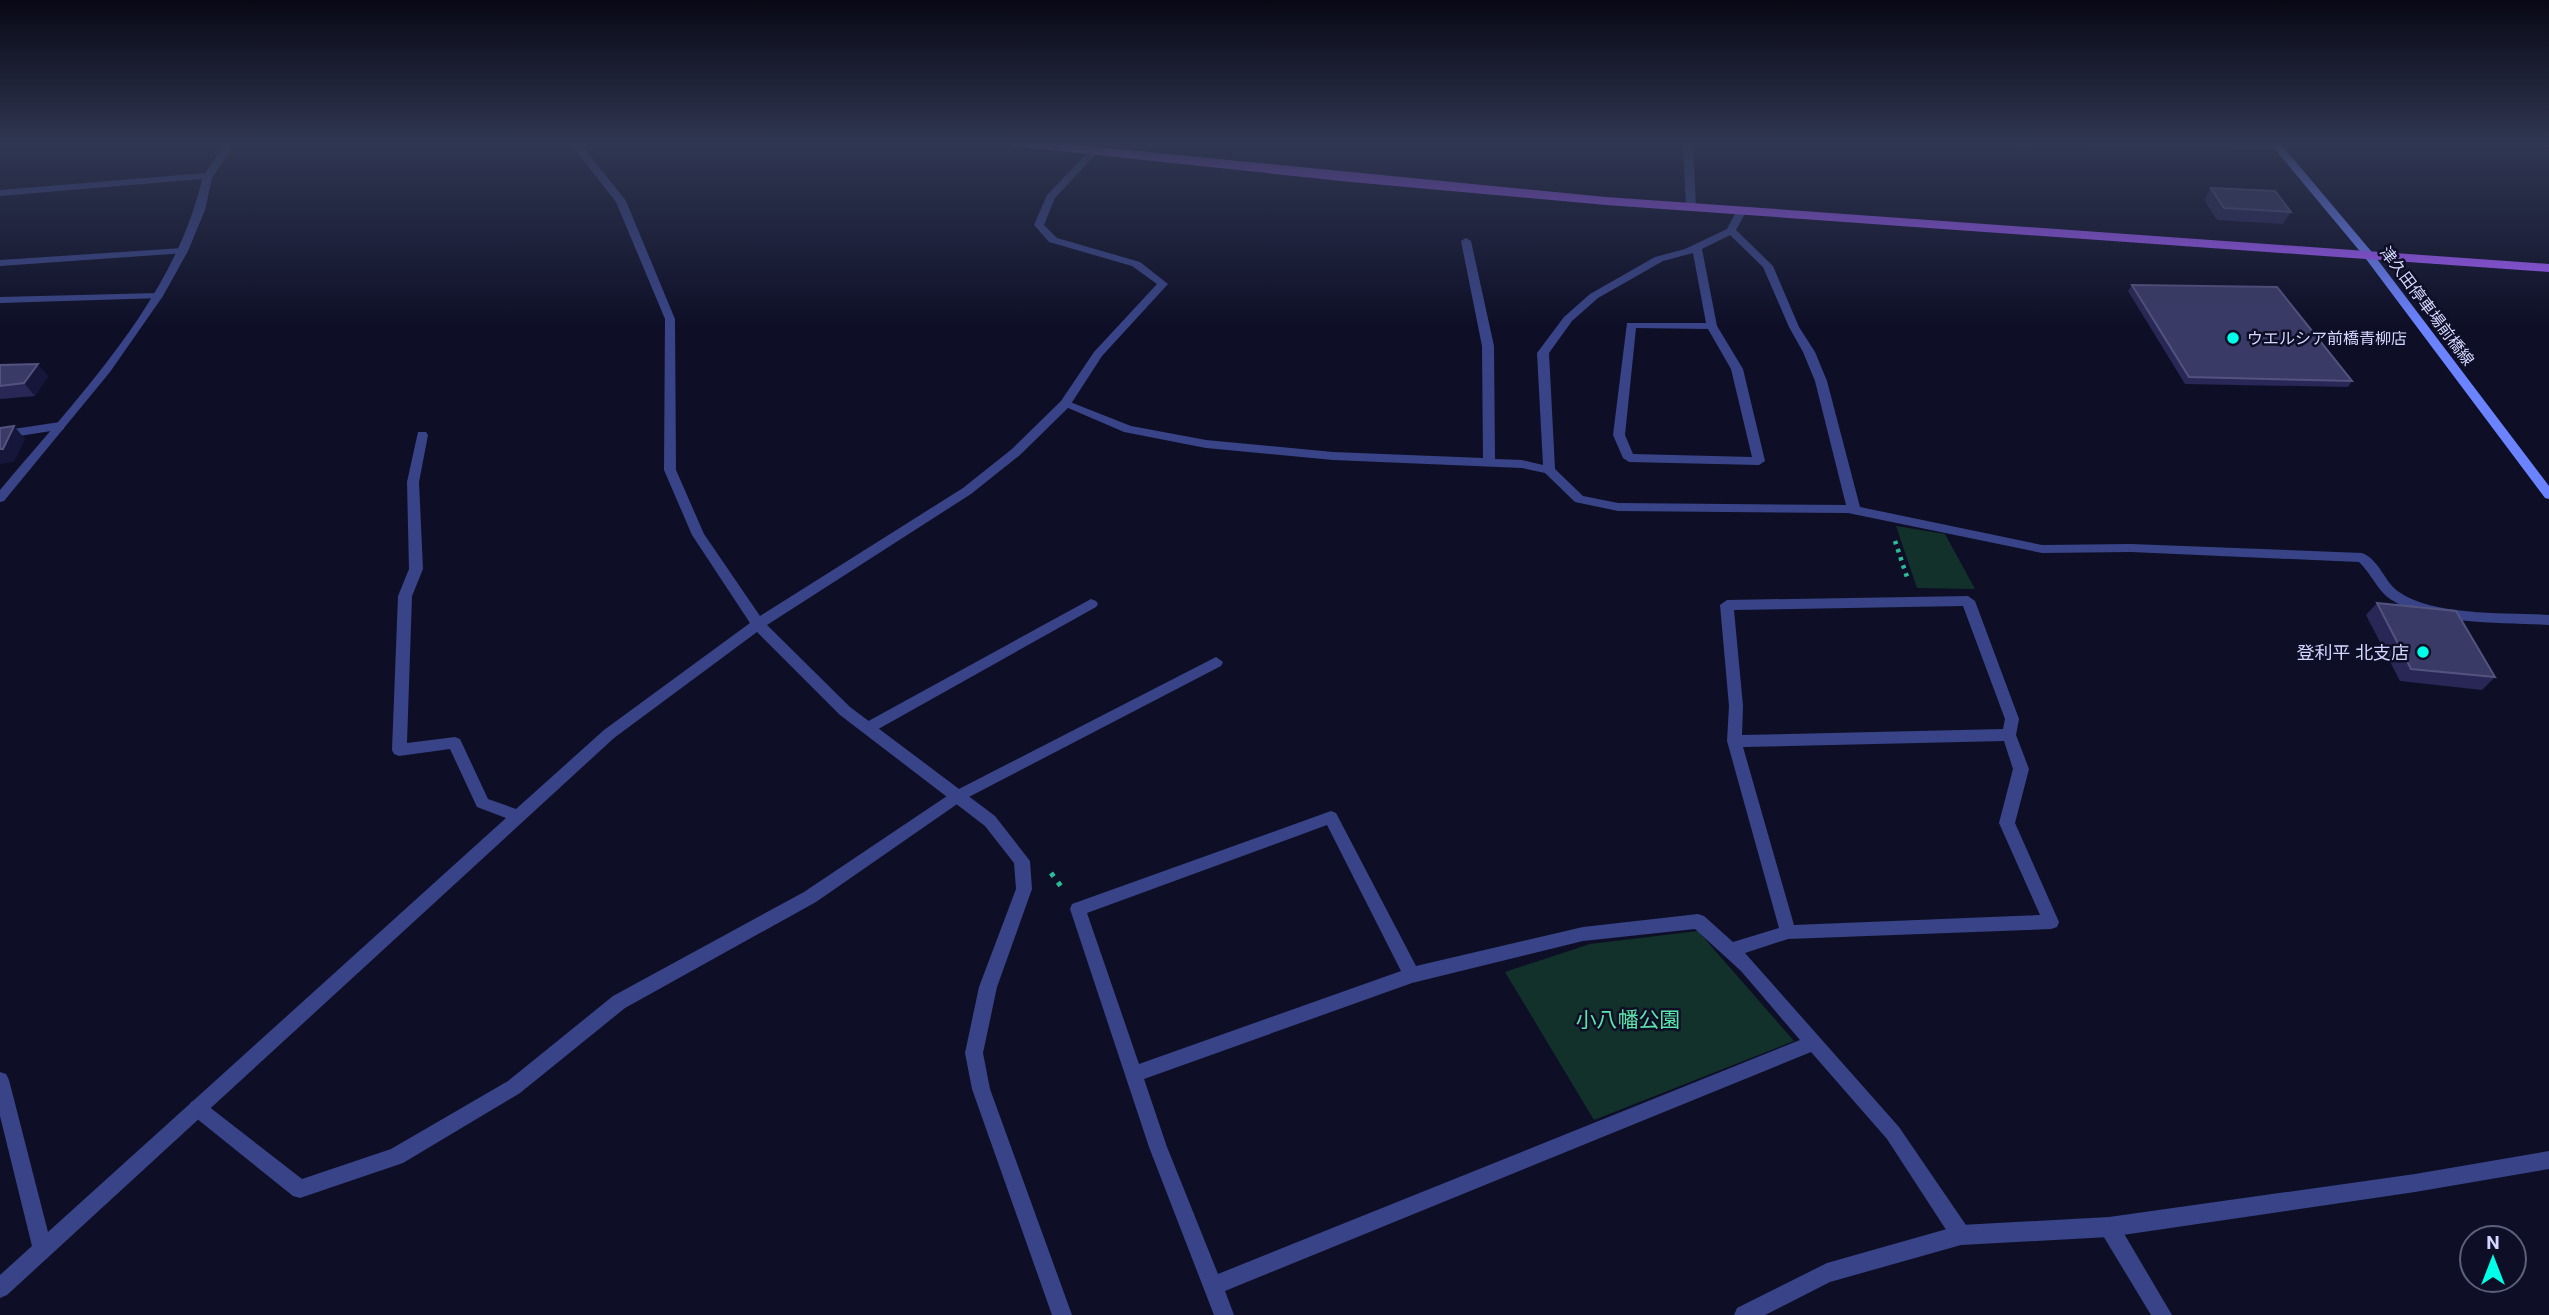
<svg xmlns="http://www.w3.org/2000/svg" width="2549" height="1315" viewBox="0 0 2549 1315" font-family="Roboto,'Noto Sans JP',sans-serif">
  <rect width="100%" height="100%" fill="#0e0f27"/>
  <g fill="#11312a">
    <polygon points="1896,526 1945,534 1975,589 1917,588"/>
    <polygon points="1698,931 1794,1041 1594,1120 1505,972 1590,944"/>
  </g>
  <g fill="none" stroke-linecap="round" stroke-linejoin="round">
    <polyline stroke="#2bbc98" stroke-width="4.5" stroke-dasharray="3.5 5" stroke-linecap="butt" points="1895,541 1908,580"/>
    <polyline stroke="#2bbc98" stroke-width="5" stroke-dasharray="4.5 7" stroke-linecap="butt" points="1051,873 1063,889"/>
    <g fill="#384487" fill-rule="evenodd">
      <path d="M1741,209L1746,212L1736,230L1773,266L1799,327L1815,352L1827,381L1860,507L2042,545L2131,544L2362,553C2380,560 2384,582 2399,592C2436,617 2506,612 2549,615V625C2502,622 2431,626 2390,599C2377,590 2371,573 2359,562L2131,552L2042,553L1848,513L1618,511L1575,502L1545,473L1522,468L1333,460L1206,448L1124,432L1059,404L1065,400L1131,426L1206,440L1333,452L1483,458L1482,346L1461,241L1466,238L1471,241L1494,346L1495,459L1522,460L1543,465L1537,353L1564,317L1590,294L1655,257L1685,249L1727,229L1737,210ZM1730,235L1763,267L1789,327L1803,352L1815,381L1846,505L1618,503L1583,496L1555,469L1549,353L1572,321L1598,298L1663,261L1693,253L1706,323H1627L1613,435L1623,458L1629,462L1759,465L1765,461L1743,369L1717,326L1702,249ZM1636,328L1708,329L1731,369L1752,457L1633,454L1625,435Z"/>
      <polygon points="182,248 186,249 186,253 0,266 0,260"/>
      <polygon points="158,293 162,294 162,298 0,303 0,297"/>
      <polygon points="60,422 64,423 64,429 0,439 0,431"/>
      <path d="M1968,596L1975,601L2019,719L2016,735L2029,769L2015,823L2059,922L2057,927L2051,929L1788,939L1745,953L1899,1127L1968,1228L1971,1235L1968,1242L1961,1245L1954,1242L1887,1139L1811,1052L1225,1291L1234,1315H1214L1149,1147L1070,909L1072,904L1331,811L1336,813L1416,966L1583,927L1698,914L1704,916L1733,942L1779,928L1727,741L1729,706L1720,605L1727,600ZM1963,606L2005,719L2003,729L1742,735L1743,706L1734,610ZM2004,741L2013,769L1999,823L2040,915L1794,925L1743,747ZM1327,825L1401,971L1139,1064L1087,913ZM1695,929L1741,971L1800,1040L1218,1274L1167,1147L1144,1079L1412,983L1583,941Z"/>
      <polygon points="1091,599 1096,601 1098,604 1096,607 873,732 863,732 861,728 863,724"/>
      <polygon points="1216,657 1223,662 1221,666 963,800 816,902 625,1008 520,1093 403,1163 300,1198 293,1196 191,1114 188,1108 191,1102 197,1099 203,1102 302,1179 391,1149 508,1081 613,996 804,892 953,792"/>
      <polygon points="2109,1217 2116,1220 2172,1315 2151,1315 2102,1234 2099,1227 2102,1220"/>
    </g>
    <g fill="#384487" fill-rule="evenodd">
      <path d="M226,142H236L212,178L205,210L188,251L163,296L110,372L4,501L0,502V490C77,398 175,299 202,179L0,196V190L205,173Z"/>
      <polygon points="569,142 579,142 626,201 675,319 676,470 704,534 760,616 963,488 1012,449 1061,401 1094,352 1157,284 1132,266 1049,242 1034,225 1047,195 1090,150 1098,152 1055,198 1044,225 1057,238 1140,262 1168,284 1102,356 1069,407 1020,455 971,494 767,625 850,707 995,816 1030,861 1032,889 997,987 983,1053 990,1089 1072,1315 1052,1315 972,1089 965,1053 979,987 1016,889 1014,863 985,826 840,715 757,632 614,738 7,1295 0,1298 0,1275 32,1246 0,1116 0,1072 6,1074 9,1080 48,1232 506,818 477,807 450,749 399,756 394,754 392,750 398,596 409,569 407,482 418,432 426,432 428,435 419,482 423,569 412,596 407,743 455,737 460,739 488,799 516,809 604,730 750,623 692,535 664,470 665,319 616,202"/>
      <polygon points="1683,142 1693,142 1696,208 1691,211 1686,208"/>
      <path d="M2006,142H2043C2035,147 2014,147 2006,142Z"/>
      <polygon points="2076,142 2278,144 2283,147 2278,150 2081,145"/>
      <polygon points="2549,1151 2549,1169 2415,1192 2109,1237 1961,1245 1830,1282 1765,1315 1734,1315 1737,1308 1827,1263 1961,1225 2109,1217 2415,1174"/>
    </g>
    <polygon fill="#6b83ff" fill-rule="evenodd" points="2269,142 2279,142 2371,251 2549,486 2549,499 2545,498 2363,255"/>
    <polygon fill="#a35bff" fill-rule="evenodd" points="1006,142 1046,142 1606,197 2549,264 2549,272 1606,205 1351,182 1012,146"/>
  </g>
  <g fill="#282755">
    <polygon points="2211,188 2291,212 2283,224 2217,220 2204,200"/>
    <polygon points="2132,285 2352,381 2348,387 2185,384 2128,291"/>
    <polygon points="0,365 48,376 35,396 0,399"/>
    <polygon points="2377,603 2495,677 2482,690 2400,681 2366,615"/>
  </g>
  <g fill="#16163b">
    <polygon points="38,364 48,376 35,396 24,383"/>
    <polygon points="14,426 25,439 14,462 0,464 0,449"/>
  </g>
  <g fill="#3a3a67" stroke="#52537f" stroke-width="2">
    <polygon points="2211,188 2275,191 2291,212 2224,208"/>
    <polygon points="2132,285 2277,287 2352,381 2189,377"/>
    <polygon points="38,364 24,383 0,386 0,365"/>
    <polygon points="14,426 3,449 0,449 0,428"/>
    <polygon points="2377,603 2456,611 2495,677 2411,669"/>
  </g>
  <linearGradient id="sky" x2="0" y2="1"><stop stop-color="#080815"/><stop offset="0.44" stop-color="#303752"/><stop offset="1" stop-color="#303752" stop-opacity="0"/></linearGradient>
  <rect width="2549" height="326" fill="url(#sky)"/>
  <g fill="#00ffe9" stroke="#0e0f27" stroke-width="2.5">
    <circle cx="2233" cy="338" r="7"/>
    <circle cx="2423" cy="652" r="7"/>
  </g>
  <g text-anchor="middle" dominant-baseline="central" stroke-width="5" stroke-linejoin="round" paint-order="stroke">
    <g font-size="16" fill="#d4d7ff" stroke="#0e0f27">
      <text transform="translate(2427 306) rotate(53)">津久田停車場前橋線</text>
    </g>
    <g font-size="16" fill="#d4d7ff" stroke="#0e0f27" text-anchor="start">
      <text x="2247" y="338">ウエルシア前橋青柳店</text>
    </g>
    <g font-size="18" fill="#d4d7ff" stroke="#0e0f27" text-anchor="end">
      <text x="2409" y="652">登利平 北支店</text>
    </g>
    <g font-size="21" fill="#5be4a8" stroke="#0e0f27">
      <text x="1628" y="1020">小八幡公園</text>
    </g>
  </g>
  <g transform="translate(2493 1259)"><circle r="33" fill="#0e0f27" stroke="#5d5f7d" stroke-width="2"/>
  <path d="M0-5L12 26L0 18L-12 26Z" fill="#00ffe9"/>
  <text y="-10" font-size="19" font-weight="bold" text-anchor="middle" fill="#d4d7ff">N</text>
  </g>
</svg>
